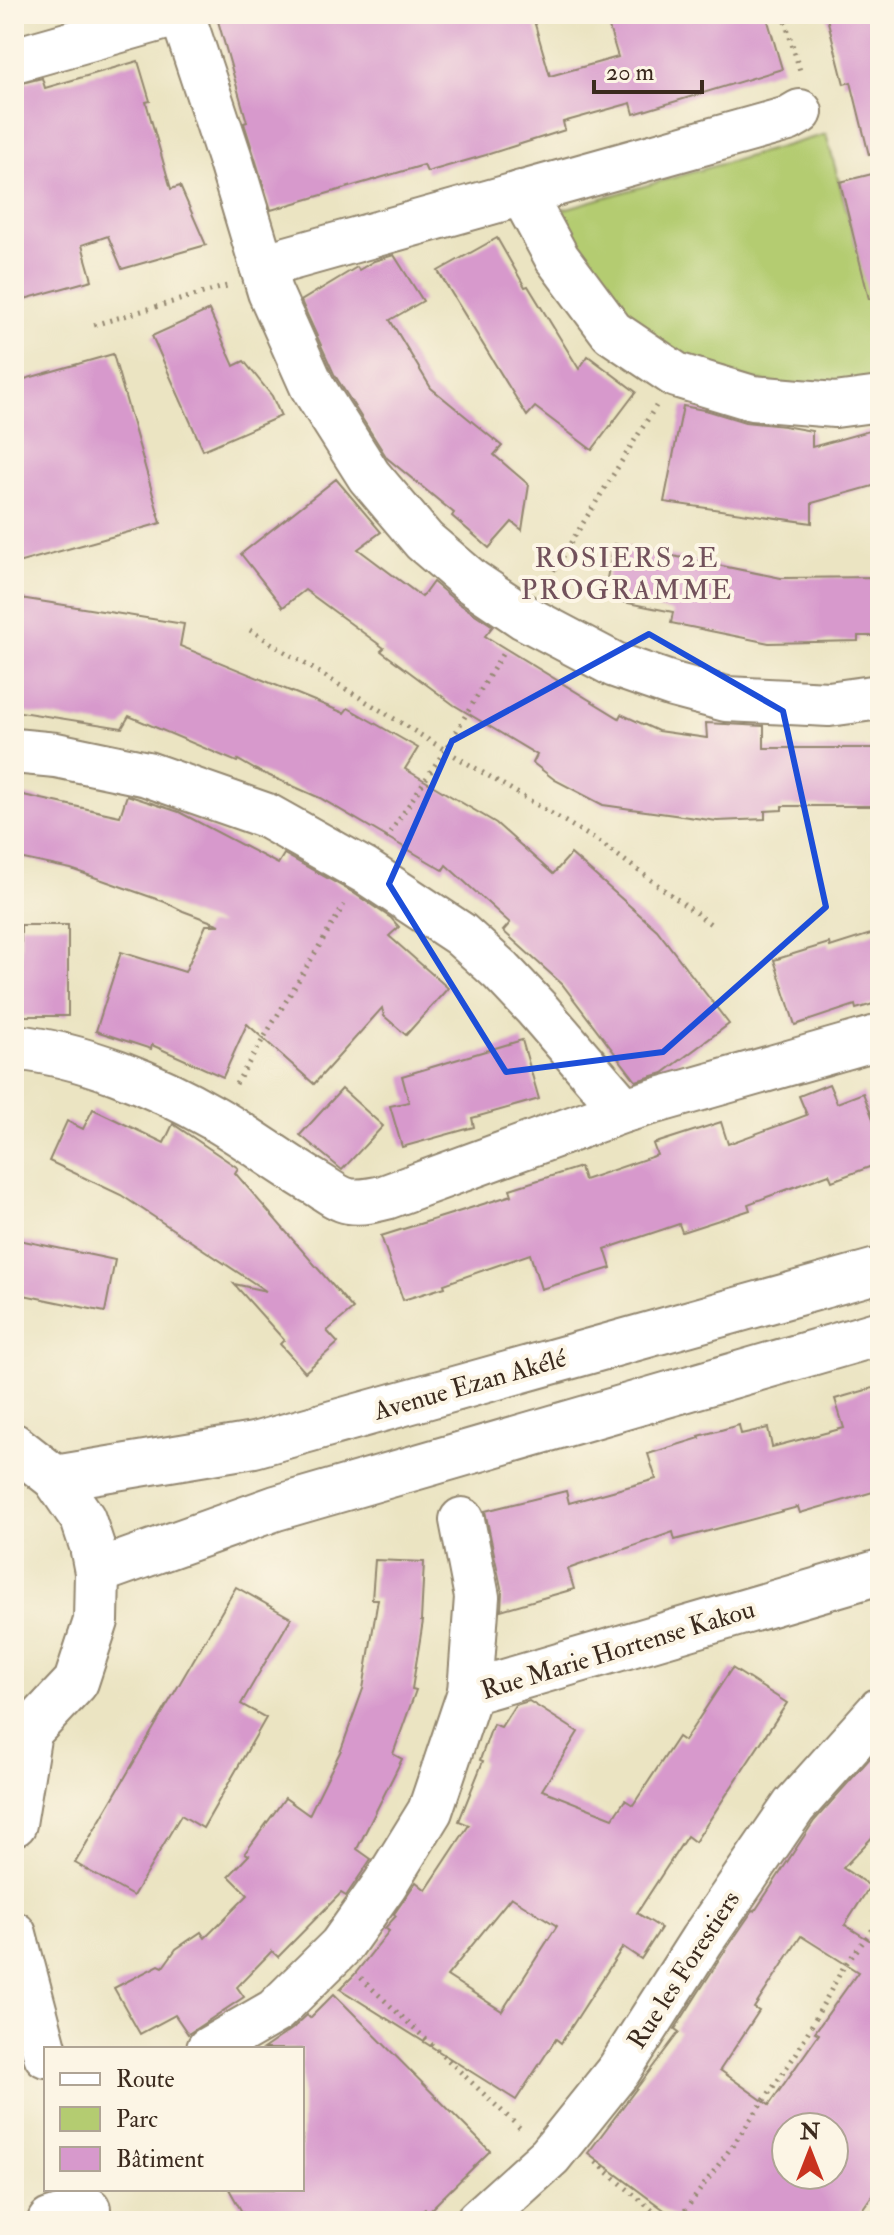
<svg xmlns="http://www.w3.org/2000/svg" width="894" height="2235" viewBox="0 0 894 2235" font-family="'IM FELL Double Pica',serif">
  <rect width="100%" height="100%" fill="#fcf5e5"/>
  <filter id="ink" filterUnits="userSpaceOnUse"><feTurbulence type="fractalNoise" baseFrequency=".0125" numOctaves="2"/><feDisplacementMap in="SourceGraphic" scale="16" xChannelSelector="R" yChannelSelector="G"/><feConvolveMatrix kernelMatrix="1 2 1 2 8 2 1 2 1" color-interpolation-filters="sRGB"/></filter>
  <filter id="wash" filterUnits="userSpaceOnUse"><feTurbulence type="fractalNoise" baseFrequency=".006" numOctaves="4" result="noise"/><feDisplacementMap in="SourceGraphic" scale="32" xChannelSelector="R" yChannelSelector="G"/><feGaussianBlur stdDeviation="1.8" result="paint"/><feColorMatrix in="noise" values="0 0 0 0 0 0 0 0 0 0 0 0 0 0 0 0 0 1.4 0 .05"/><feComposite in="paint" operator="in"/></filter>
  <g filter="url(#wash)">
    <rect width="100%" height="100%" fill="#ebe4c2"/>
    <polygon fill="#b4cc71" stroke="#787b48" stroke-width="2" points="826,134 880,333 880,384 832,391 752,380 681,357 625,313 575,249 557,211"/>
    <g id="blocks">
      <g fill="#d799cc" fill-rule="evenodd">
        <polygon points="216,14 532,14 550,76 618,57 605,14 766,14 782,69 634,114 631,103 563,122 565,130 486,155 427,172 424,165 271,210 244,123 247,122"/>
        <polygon points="826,14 880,14 880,153 869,155 851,82 844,84"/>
        <polygon points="138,61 150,101 146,102 171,189 180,186 206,245 122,269 108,236 82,245 92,280 14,302 14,85 42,78 45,88"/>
        <polygon points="880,172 880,298 869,299 840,182"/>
        <polygon points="497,238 525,287 528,286 579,369 588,356 636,392 592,450 535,407 527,416 438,271"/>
        <polygon points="394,255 423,301 390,320 431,388 502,446 494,455 529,485 522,530 512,522 489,548 452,516 454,513 387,458 334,374 301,301 357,267 359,270 374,261"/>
        <polygon points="209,310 234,366 244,361 272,396 281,416 203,450 152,336"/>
        <polygon points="113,354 161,523 14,564 14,382"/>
        <polygon points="683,406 709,411 745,422 784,426 812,431 812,447 880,428 880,484 812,503 812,523 664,502"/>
        <polygon points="336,479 381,532 358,549 422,597 433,582 458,603 493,626 485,636 619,718 621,714 658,731 707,738 706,723 764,726 764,748 880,748 880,806 782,806 782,810 765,811 765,819 717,821 603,805 555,780 533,763 537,755 454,705 381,651 384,648 305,590 283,607 241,554"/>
        <polygon points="614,544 781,578 880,577 880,636 858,636 858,641 769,643 671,623 673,612 603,598"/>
        <polygon points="14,597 184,624 180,646 344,713 348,708 418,748 405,769 496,823 553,874 571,854 657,930 729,1024 663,1073 636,1081 562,984 503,931 510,923 446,865 443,870 320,798 254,769 238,760 237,762 129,716 122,728 14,711"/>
        <polygon points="14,793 120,816 127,795 133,797 179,812 278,864 284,854 352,892 391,918 399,927 389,936 448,988 406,1035 384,1016 382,1008 314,1084 247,1024 223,1077 152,1045 151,1049 96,1031 121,952 185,972 206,925 220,925 183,911 165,902 71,869 14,857"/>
        <rect x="21" y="925" width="47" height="91"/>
        <polygon points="880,931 880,1002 856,1009 855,1005 795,1025 774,960 829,943 830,947"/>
        <polygon points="522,1040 539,1099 472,1118 474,1127 402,1147 390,1106 409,1102 402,1076"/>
        <polygon points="829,1084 837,1103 863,1093 880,1137 880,1163 832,1181 829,1174 748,1204 750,1210 682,1232 679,1224 605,1249 611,1268 541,1289 530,1254 444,1284 445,1287 403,1300 381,1236 512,1195 510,1189 580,1167 584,1180 657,1155 653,1144 721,1122 728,1144 807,1115 799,1096"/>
        <polygon points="342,1089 383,1126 342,1170 300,1135"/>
        <polygon points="93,1109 164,1143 173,1124 238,1168 235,1173 353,1309 327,1331 338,1343 305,1372 280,1344 284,1340 234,1284 266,1291 121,1195 49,1161 67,1121 83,1129"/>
        <polygon points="19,1240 115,1260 105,1312 14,1293 14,1264"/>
        <polygon points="880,1386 880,1490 800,1513 798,1507 675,1540 673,1532 568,1569 574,1589 501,1610 502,1592 485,1511 566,1491 569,1503 656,1479 648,1454 700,1438 699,1436 739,1425 741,1434 768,1428 772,1447 844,1428 835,1399"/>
        <polygon points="375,1560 424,1562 421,1621 423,1621 412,1689 416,1690 393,1754 402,1759 357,1849 371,1859 346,1896 341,1893 278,1957 272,1951 237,1987 244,1997 188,2034 175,2015 140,2034 114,1988 159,1965 163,1967 176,1949 201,1932 205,1938 248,1895 229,1876 249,1855 245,1853 285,1798 309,1815 341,1750 363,1689 378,1599 372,1599"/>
        <polygon points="236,1587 291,1618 241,1704 266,1718 203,1828 181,1815 133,1896 75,1863"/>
        <path d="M732,1668L787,1703L695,1842L687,1836L637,1913L661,1928L641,1959L623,1947L561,2043L556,2039L516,2100L340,1989L354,1975L389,1931L385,1928L396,1916L394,1914L416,1882L426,1890L469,1825L459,1821L483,1761L480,1760L493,1724L501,1727L515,1705L529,1701L578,1732L542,1790L613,1818L625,1800L633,1805L678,1737L684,1741ZM511,1897L557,1926L502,2011L447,1976Z"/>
        <path d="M880,1747V1829L843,1868L870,1886L845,1925L877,1945L880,1941V2184L854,2221H679L588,2153L679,2032L675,2029L723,1954L753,1910L755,1911L814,1821ZM801,1936L858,1972L815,2032L819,2034L769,2105L720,2070L759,2011L754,2008ZM786,2127H834V2175H786Z"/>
        <polygon points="334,1994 490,2151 428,2212 425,2209 409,2221 247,2221 229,2189 302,2189 302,2049 263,2049 292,2029 307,2015 310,2018"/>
      </g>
    </g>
  </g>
  <g filter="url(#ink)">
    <use href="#blocks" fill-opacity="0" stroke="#938770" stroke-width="2"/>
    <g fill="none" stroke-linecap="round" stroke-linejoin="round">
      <g stroke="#938770" stroke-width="48">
        <g id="minor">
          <polyline points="182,14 231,162 270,292 312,386 369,476 424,541 472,582 524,617 615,665 673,685 726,699 829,704 880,697"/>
          <polyline points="14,60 177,14"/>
          <polyline points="522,193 557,258 612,332 676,375 752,398 835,405 880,399"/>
          <polyline points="262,266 788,119 800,112"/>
          <polyline points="14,751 56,755 147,774 267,816 365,871 460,934 501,971 536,1008 624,1110"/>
          <path d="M14,1047C82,1054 155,1084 214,1118C249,1138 282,1164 317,1184C327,1190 338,1199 349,1201C362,1203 374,1200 386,1197L624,1110L880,1037"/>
          <polyline points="14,1446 55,1478 83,1519 92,1546 97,1572 96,1621 76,1682 29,1732 14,1739"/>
          <polyline points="55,1478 254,1445 880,1270"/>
          <polyline points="462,1520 477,1597 470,1692"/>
          <polyline points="97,1572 276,1508 880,1333"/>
          <polyline points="14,1824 29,1732"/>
          <polyline points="14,1934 46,2055"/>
          <polyline points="209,2049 275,2011 341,1946 385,1884 430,1811 470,1692 880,1572"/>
          <polyline points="50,2221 88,2209"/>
          <polyline points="478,2221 550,2156 619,2070 702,1940 794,1806 880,1710"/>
        </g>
      </g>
      <g stroke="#938770" stroke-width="5" stroke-dasharray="2 6" stroke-linecap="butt">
        <polyline points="783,14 801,74"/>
        <polyline points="94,325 227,286"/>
        <polyline points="545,584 656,406"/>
        <polyline points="250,630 445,750 601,843 712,925"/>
        <polyline points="386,839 445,750 504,651"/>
        <polyline points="236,1084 344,905"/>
        <polyline points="361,1978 522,2130"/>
        <polyline points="596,2162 661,2218 669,2221"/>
        <polyline points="673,2221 681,2216 733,2145 796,2054 843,1968 880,1920"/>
      </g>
      <use href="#minor" stroke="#fff" stroke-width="44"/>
    </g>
  </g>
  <path fill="none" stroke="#1d4ed8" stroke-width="6" stroke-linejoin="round" d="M649,634L783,711L826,907L663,1052L506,1072L389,884L452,741Z"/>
  <g text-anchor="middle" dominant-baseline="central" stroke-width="8" stroke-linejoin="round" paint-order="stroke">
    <g font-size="26" fill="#3b2a1e" stroke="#fcf5e5">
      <text transform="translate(470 1385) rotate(-16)">Avenue Ezan Akélé</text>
      <text transform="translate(618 1650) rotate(-17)">Rue Marie Hortense Kakou</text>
      <text transform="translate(684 1970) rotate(-57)">Rue les Forestiers</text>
    </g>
    <g font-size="28" letter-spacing="2" fill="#72515b" stroke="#fcf5e5">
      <text x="627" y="558">ROSIERS 2E<tspan x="627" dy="32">PROGRAMME</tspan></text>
    </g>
  </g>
  <rect width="894" height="2235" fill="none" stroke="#fcf5e5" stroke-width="48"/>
  <rect x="44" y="2047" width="260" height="144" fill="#fcf5e5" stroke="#afa495" stroke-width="2"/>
  <rect x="60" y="2073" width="40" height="12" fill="#ffffff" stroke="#afa495" stroke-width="2"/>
  <text x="116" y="2087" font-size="24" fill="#3b2a1e">Route</text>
  <rect x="60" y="2107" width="40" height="24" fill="#b4cc71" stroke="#afa495" stroke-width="2"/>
  <text x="116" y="2127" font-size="24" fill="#3b2a1e">Parc</text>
  <rect x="60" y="2147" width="40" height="24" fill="#d799cc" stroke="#afa495" stroke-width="2"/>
  <text x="116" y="2167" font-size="24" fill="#3b2a1e">Bâtiment</text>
  <g transform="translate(810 2151)"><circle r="38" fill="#fcf5e5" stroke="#afa495" stroke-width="2"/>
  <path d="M0-6L14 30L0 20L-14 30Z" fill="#c8321e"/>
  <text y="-12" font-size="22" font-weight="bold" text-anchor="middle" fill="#3b2a1e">N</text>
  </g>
  <path d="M594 80v12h108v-12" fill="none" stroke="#3b2a1e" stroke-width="4"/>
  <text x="606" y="80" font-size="24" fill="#3b2a1e" stroke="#fcf5e5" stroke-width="6" paint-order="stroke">20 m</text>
</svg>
